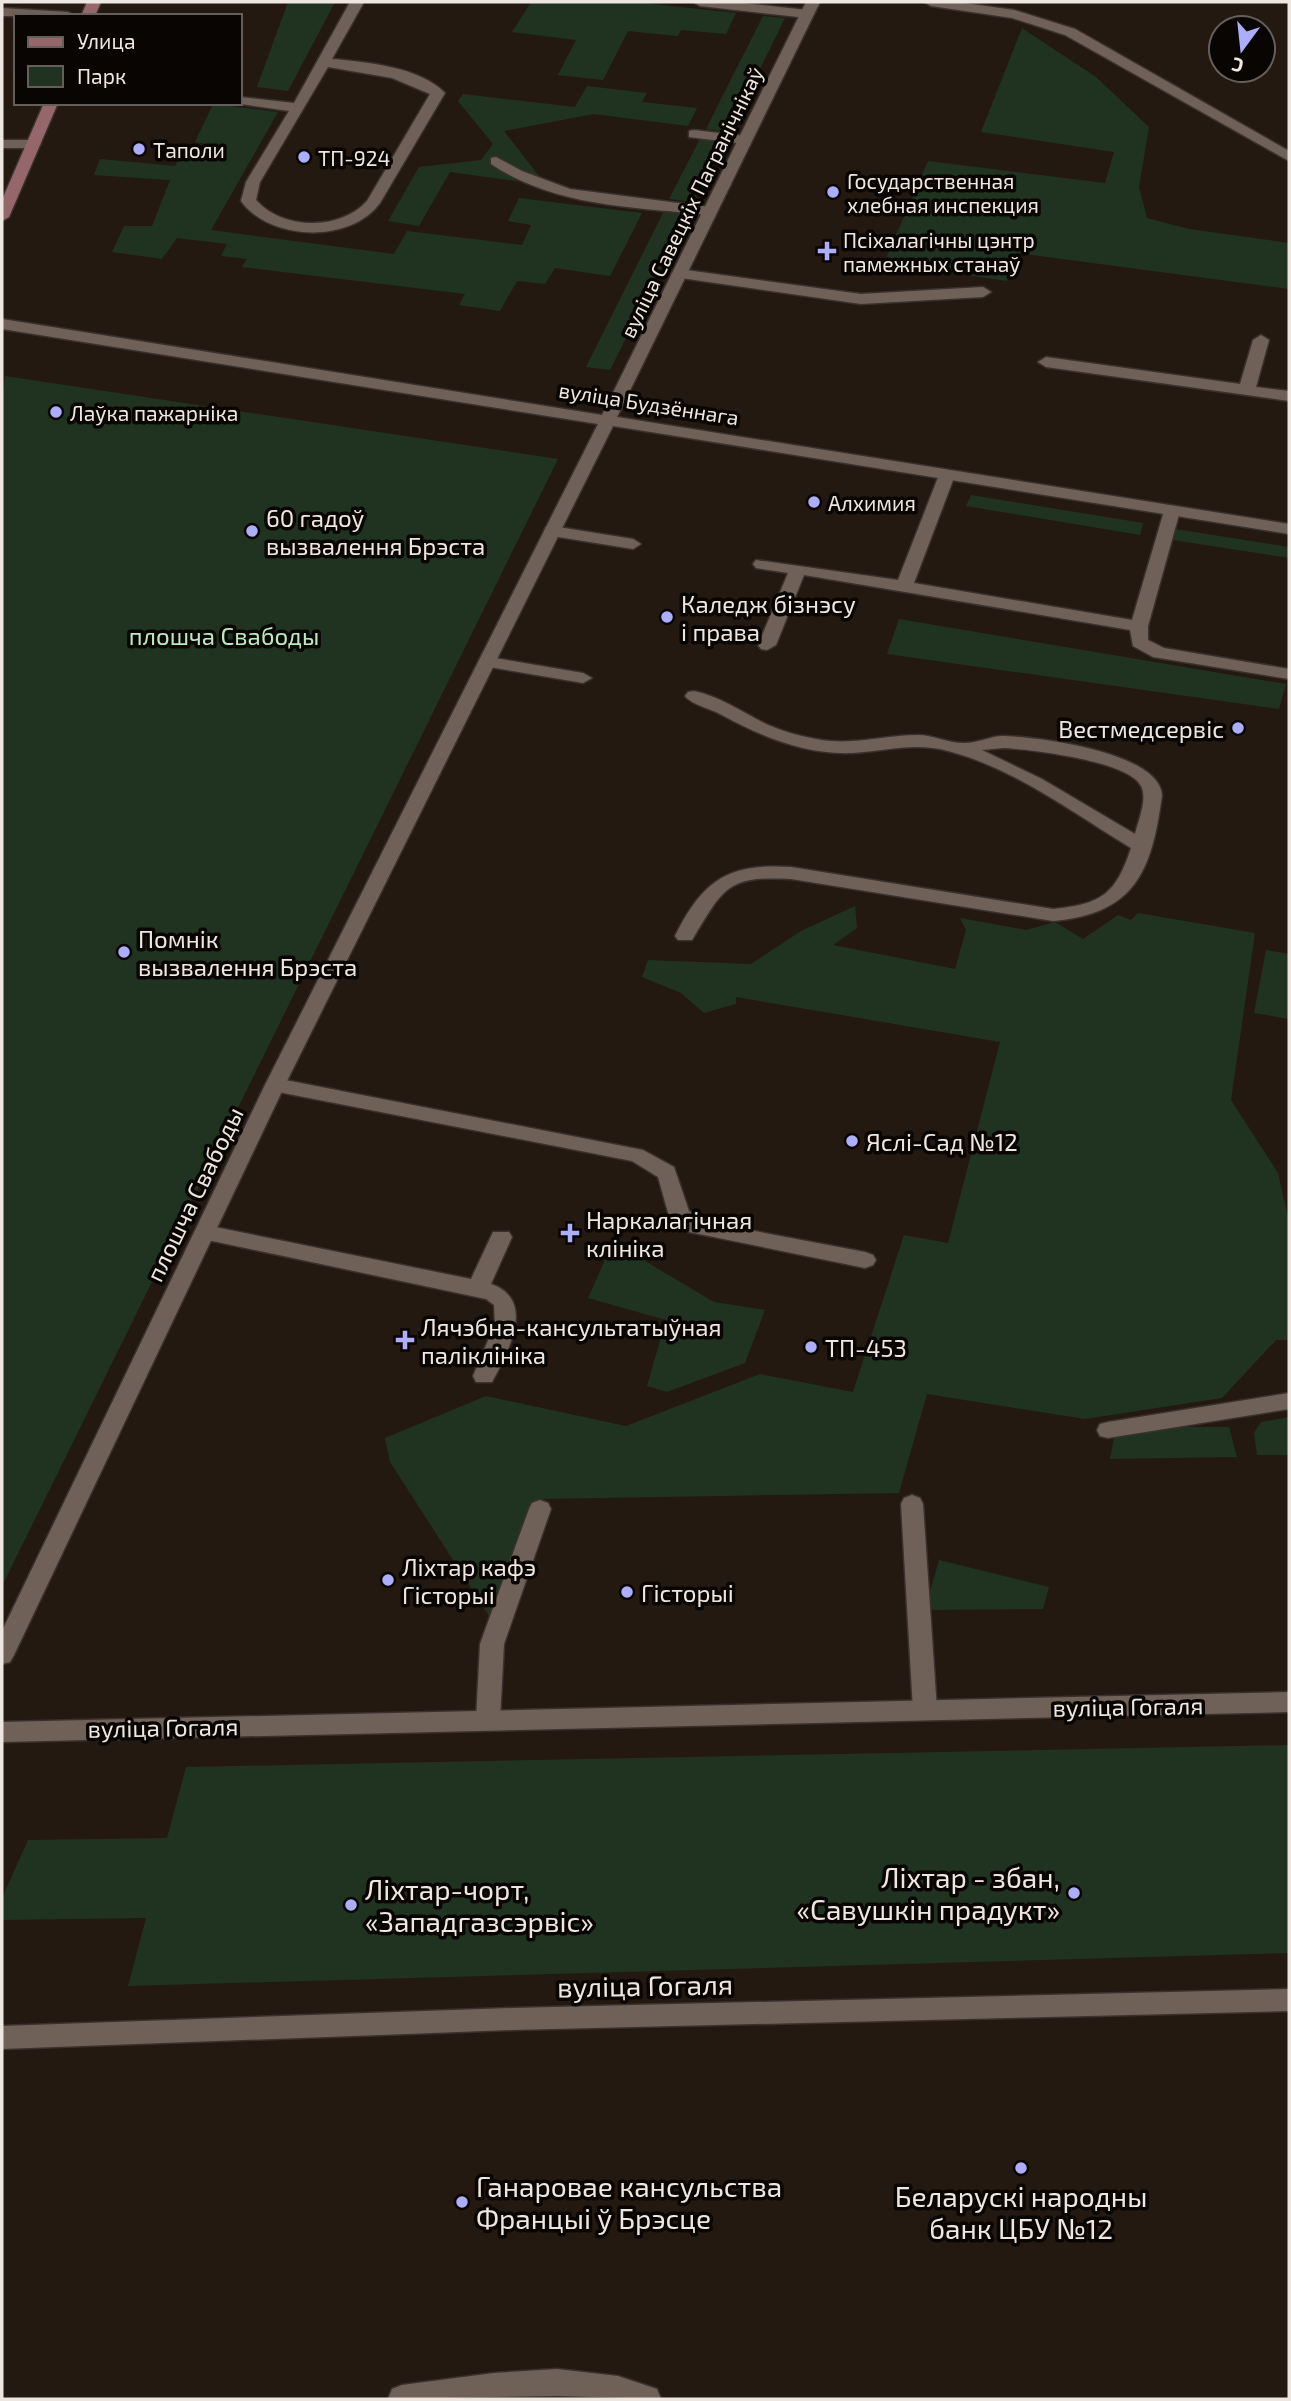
<svg xmlns="http://www.w3.org/2000/svg" width="1291" height="2401" viewBox="0 0 1291 2401" font-family="'Exo 2',sans-serif">
  <rect width="100%" height="100%" fill="#241910"/>
  <g fill="#203321">
    <polygon points="288,2 335,2 288,91 257,87"/>
    <polygon points="531,2 635,2 736,13 726,34 681,30 678,36 628,31 603,80 558,75 576,40 512,32"/>
    <polygon points="763,16 785,18 729,132 706,129"/>
    <polygon points="1022,28 1096,77 1149,127 1139,187 1147,218 1189,229 1289,243 1289,289 1017,253 1007,281 884,263 928,161 1105,183 1114,152 981,132"/>
    <polygon points="587,86 647,93 642,102 697,108 688,126 594,114 504,131 546,185 450,172 419,226 388,221 419,167 481,160 493,144 458,101 463,94 575,107"/>
    <polygon points="213,104 278,112 211,230 394,254 407,231 522,245 531,225 508,221 519,198 642,213 610,276 555,268 545,284 517,281 500,311 459,305 465,294 242,267 247,259 221,256 227,244 177,238 162,259 112,252 124,226 152,226 170,180 94,175 100,159 175,166 179,159 202,161 211,145 195,142"/>
    <polygon points="700,139 724,142 694,202 669,199"/>
    <polygon points="665,209 688,213 610,370 586,367"/>
    <polygon points="5,376 558,459 2,1586 2,399"/>
    <polygon points="971,495 1143,523 1140,535 966,506"/>
    <polygon points="1175,529 1289,547 1289,558 1173,540"/>
    <polygon points="899,619 1286,684 1279,709 887,654"/>
    <polygon points="855,906 857,928 833,945 955,969 966,930 960,918 1026,930 1055,922 1083,939 1118,915 1131,920 1138,913 1255,933 1231,1100 1278,1173 1289,1221 1289,1340 1276,1340 1222,1398 1085,1419 927,1394 899,1493 539,1499 491,1619 390,1462 385,1438 486,1396 626,1426 760,1374 853,1392 904,1235 948,1243 1000,1042 736,997 736,1004 704,1013 681,993 642,977 648,960 751,964 801,931"/>
    <polygon points="1266,950 1289,954 1289,1019 1254,1013"/>
    <polygon points="613,1242 714,1302 765,1310 745,1363 667,1392 647,1386 666,1320 588,1298"/>
    <polygon points="1289,1417 1289,1455 1257,1455 1254,1433 1261,1422"/>
    <polygon points="1116,1427 1229,1427 1237,1457 1110,1459"/>
    <polygon points="939,1560 1049,1587 1043,1609 925,1610"/>
    <polygon points="1289,1745 1289,1953 128,1986 146,1918 2,1920 2,1898 28,1840 167,1838 186,1767"/>
  </g>
  <g fill="none" stroke-linecap="round" stroke-linejoin="round">
    <g stroke="#3a312e" stroke-width="3">
      <g id="service">
        <path d="M350,2H364L332,59C367,62 420,67 445,93L380,203C350,244 270,241 241,201L246,182L289,111L234,103H240V97L294,103ZM328,67L392,78L430,94L367,201C340,231 282,230 256,200L260,182Z"/>
        <polygon points="693,2 734,2 807,10 814,14 807,18 700,6"/>
        <polygon points="924,2 958,2 1014,10 1075,29 1289,151 1289,161 1065,35 1012,18 931,6"/>
        <polygon points="2,8 68,12 75,16 2,16"/>
        <polygon points="694,130 745,136 752,140 745,144 689,137 689,131"/>
        <polygon points="2,140 34,140 41,144 34,148 2,148"/>
        <path d="M496,157L522,171L570,189L709,207L716,211L709,215C635,207 555,207 491,164V158Z"/>
        <polygon points="679,269 861,294 983,287 991,292 983,297 861,304 674,277 671,274"/>
        <polygon points="1261,335 1269,340 1256,387 1289,391 1289,401 1046,367 1038,362 1046,357 1240,384 1253,340"/>
        <polygon points="947,470 955,475 914,583 1132,620 1164,511 1166,507 1178,507 1180,511 1148,626 1148,640 1164,648 1289,669 1289,679 1153,657 1133,646 1130,630 804,575 776,645 767,650 761,649 758,645 788,573 756,568 753,564 756,560 898,580 939,475"/>
        <polygon points="552,526 633,539 641,544 633,549 546,535 544,531 546,527"/>
        <polygon points="489,657 583,673 592,678 583,683 483,666 480,662 483,658"/>
        <path d="M694,691C721,697 742,712 766,724C784,732 803,737 822,740C855,745 886,735 918,735C933,735 950,744 965,743C977,743 989,737 1001,736C1036,736 1159,752 1162,795C1152,871 1135,914 1053,921L791,879C725,875 723,890 692,940H678L675,936C703,880 728,863 791,867L1053,909C1102,904 1116,894 1131,848C1073,813 1014,768 948,751C916,742 885,751 853,753C806,755 762,737 722,715C712,709 692,705 685,696L688,692ZM1003,748C1030,749 1129,761 1141,786C1148,799 1138,821 1135,834L1042,779L982,750Z"/>
        <polygon points="275,1078 643,1150 674,1167 689,1211 702,1221 865,1252 873,1255 876,1260 873,1265 865,1268 689,1232 669,1216 658,1177 632,1161 268,1090 265,1085"/>
        <path d="M205,1225L471,1279L493,1232H509L512,1237L491,1284C537,1300 508,1352 492,1382H476L473,1376L495,1324L494,1305L486,1299L198,1238L194,1233L198,1228Z"/>
        <polygon points="1289,1393 1289,1409 1108,1438 1100,1436 1097,1430 1100,1424 1108,1422"/>
        <polygon points="912,1495 920,1498 923,1504 937,1710 934,1717 925,1720 916,1717 913,1710 901,1504 904,1498"/>
        <polygon points="540,1500 548,1503 551,1509 504,1644 500,1720 497,1727 488,1730 479,1727 476,1720 480,1644 529,1509 532,1503"/>
        <polygon points="557,2369 618,2376 657,2389 661,2399 557,2396 388,2399 392,2389 402,2385 494,2373"/>
      </g>
    </g>
    <g stroke="#3a312e" stroke-width="3">
      <polygon id="minor" points="806,2 820,2 617,417 1289,524 1289,534 613,426 285,1085 14,1655 10,1662 2,1664 2,1631 265,1085 598,424 2,329 2,319 602,415"/>
    </g>
    <g stroke="#3a312e" stroke-width="3">
      <g id="tertiary">
        <polygon points="1289,1692 1289,1712 2,1742 2,1722"/>
        <polygon points="1289,1989 1289,2011 513,2030 2,2049 2,2026 513,2008"/>
      </g>
    </g>
    <g stroke="#3a312e" stroke-width="3">
      <g id="secondary">
        <polygon points="87,2 101,2 95,16 81,16"/>
        <polygon points="44,103 58,103 9,217 2,221 2,200"/>
      </g>
    </g>
    <use href="#service" fill="#6f6157" fill-rule="evenodd"/>
    <use href="#minor" fill="#6f6157" fill-rule="evenodd"/>
    <use href="#tertiary" fill="#6f6157" fill-rule="evenodd"/>
    <use href="#secondary" fill="#95676b" fill-rule="evenodd"/>
  </g>
  <g fill="#adaefb" stroke="#090503" stroke-width="2.5">
    <circle cx="139" cy="149" r="7"/>
    <circle cx="304" cy="157" r="7"/>
    <circle cx="833" cy="192" r="7"/>
    <path d="M823.5 240.5h7v7h7v7h-7v7h-7v-7h-7v-7h7z"/>
    <circle cx="56" cy="412" r="7"/>
    <circle cx="814" cy="502" r="7"/>
    <circle cx="252" cy="531" r="7"/>
    <circle cx="667" cy="617" r="7"/>
    <circle cx="1238" cy="728" r="7"/>
    <circle cx="124" cy="952" r="7"/>
    <circle cx="852" cy="1141" r="7"/>
    <path d="M566.5 1222.5h7v7h7v7h-7v7h-7v-7h-7v-7h7z"/>
    <path d="M401.5 1329.5h7v7h7v7h-7v7h-7v-7h-7v-7h7z"/>
    <circle cx="811" cy="1347" r="7"/>
    <circle cx="388" cy="1580" r="7"/>
    <circle cx="627" cy="1592" r="7"/>
    <circle cx="1074" cy="1893" r="7"/>
    <circle cx="351" cy="1905" r="7"/>
    <circle cx="1021" cy="2168" r="7"/>
    <circle cx="462" cy="2202" r="7"/>
  </g>
  <g text-anchor="middle" dominant-baseline="central" stroke-width="7" stroke-linejoin="round" paint-order="stroke">
    <g font-size="21" fill="#eee6e0" stroke="#090503" text-anchor="start">
      <text x="153" y="149">Таполи</text>
      <text x="318" y="157">ТП-924</text>
      <text x="847" y="180">Государственная<tspan x="847" dy="24">хлебная инспекция</tspan></text>
      <text x="843" y="239">Псіхалагічны цэнтр<tspan x="843" dy="24">памежных станаў</tspan></text>
      <text x="70" y="412">Лаўка пажарніка</text>
      <text x="828" y="502">Алхимия</text>
    </g>
    <g font-size="21" fill="#eee6e0" stroke="#090503">
      <text transform="translate(691 202) rotate(-64)">вуліца Савецкіх Пагранічнікаў</text>
      <text transform="translate(649 403) rotate(9)">вуліца Будзённага</text>
    </g>
    <g font-size="24" fill="#eee6e0" stroke="#090503" text-anchor="start">
      <text x="266" y="517">60 гадоў<tspan x="266" dy="28">вызвалення Брэста</tspan></text>
      <text x="681" y="603">Каледж бізнэсу<tspan x="681" dy="28">і права</tspan></text>
      <text x="1224" y="728" text-anchor="end">Вестмедсервіс</text>
      <text x="138" y="938">Помнік<tspan x="138" dy="28">вызвалення Брэста</tspan></text>
      <text x="866" y="1141">Яслі-Сад №12</text>
      <text x="586" y="1219">Наркалагічная<tspan x="586" dy="28">клініка</tspan></text>
      <text x="421" y="1326">Лячэбна-кансультатыўная<tspan x="421" dy="28">паліклініка</tspan></text>
      <text x="825" y="1347">ТП-453</text>
      <text x="402" y="1566">Ліхтар кафэ<tspan x="402" dy="28">Гісторыі</tspan></text>
      <text x="641" y="1592">Гісторыі</text>
    </g>
    <g font-size="24" fill="#bbebbd" stroke="#090503">
      <text x="224" y="635">плошча Свабоды</text>
    </g>
    <g font-size="24" fill="#eee6e0" stroke="#090503">
      <text transform="translate(194 1194) rotate(-64)">плошча Свабоды</text>
      <text transform="translate(1128 1706) rotate(-1)">вуліца Гогаля</text>
      <text transform="translate(163 1727) rotate(-1)">вуліца Гогаля</text>
    </g>
    <g font-size="28" fill="#eee6e0" stroke="#090503" text-anchor="start">
      <text x="1060" y="1877" text-anchor="end">Ліхтар - збан,<tspan x="1060" dy="32">«Савушкін прадукт»</tspan></text>
      <text x="365" y="1889">Ліхтар-чорт,<tspan x="365" dy="32">«Западгазсэрвіс»</tspan></text>
      <text x="476" y="2186">Ганаровае кансульства<tspan x="476" dy="32">Францыі ў Брэсце</tspan></text>
      <text x="1021" y="2196" text-anchor="middle">Беларускі народны<tspan x="1021" dy="32">банк ЦБУ №12</tspan></text>
    </g>
    <g font-size="28" fill="#eee6e0" stroke="#090503">
      <text transform="translate(645 1985) rotate(-1)">вуліца Гогаля</text>
    </g>
  </g>
  <rect width="1291" height="2401" fill="none" stroke="#eee6e0" stroke-width="7"/>
  <rect x="14" y="14" width="228" height="91" fill="#090503" stroke="#655f5b" stroke-width="2"/>
  <rect x="28" y="37" width="35" height="10" fill="#95676b" stroke="#655f5b" stroke-width="2"/>
  <text x="77" y="49" font-size="21" fill="#eee6e0">Улица</text>
  <rect x="28" y="66" width="35" height="21" fill="#203321" stroke="#655f5b" stroke-width="2"/>
  <text x="77" y="84" font-size="21" fill="#eee6e0">Парк</text>
  <g transform="translate(1242 49) rotate(195)"><circle r="33" fill="#090503" stroke="#655f5b" stroke-width="2"/>
  <path d="M0-5L12 26L0 18L-12 26Z" fill="#adaefb"/>
  <text y="-10" font-size="19" font-weight="bold" text-anchor="middle" fill="#eee6e0">С</text>
  </g>
</svg>
